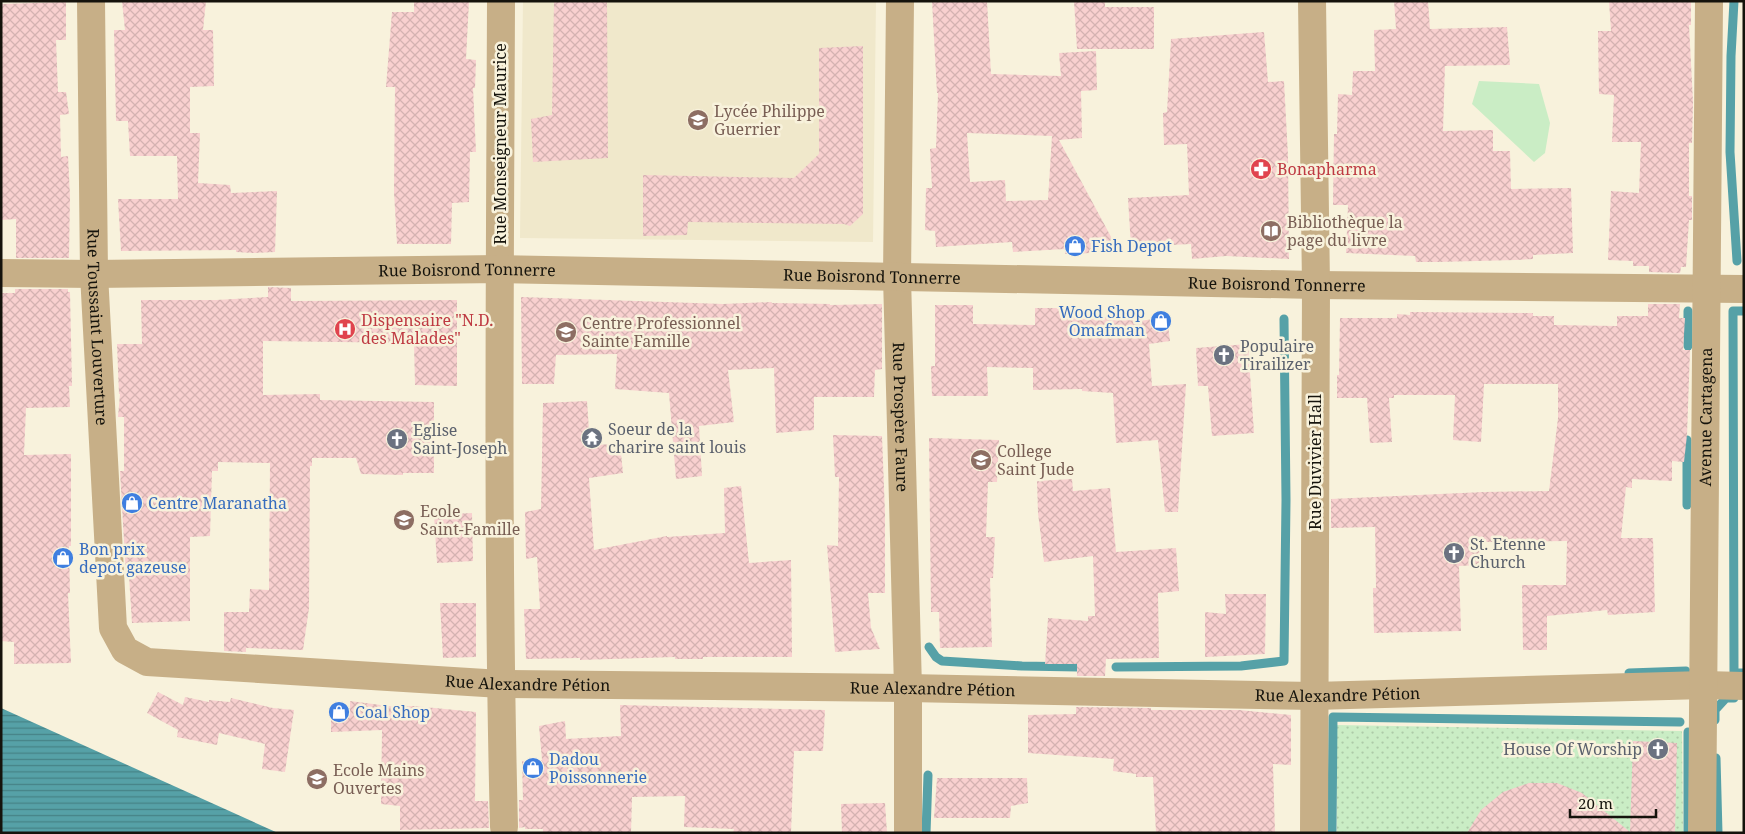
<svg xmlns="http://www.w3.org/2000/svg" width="1745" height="834" viewBox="0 0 1745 834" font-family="'Noto Serif',serif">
  <defs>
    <pattern id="grass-dots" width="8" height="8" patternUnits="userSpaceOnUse" patternTransform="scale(1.25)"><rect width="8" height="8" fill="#caedc5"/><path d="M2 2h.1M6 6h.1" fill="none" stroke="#adcaa8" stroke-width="1.8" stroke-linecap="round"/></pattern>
    <pattern id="water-rules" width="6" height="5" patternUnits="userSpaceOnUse" patternTransform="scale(1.25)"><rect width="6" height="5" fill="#56a1a7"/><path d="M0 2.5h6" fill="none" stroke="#468286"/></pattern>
    <pattern id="building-cross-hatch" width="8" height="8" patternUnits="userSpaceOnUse" patternTransform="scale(1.25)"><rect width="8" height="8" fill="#f8d0cf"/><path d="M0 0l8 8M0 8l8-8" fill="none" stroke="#d4b2b1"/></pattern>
  </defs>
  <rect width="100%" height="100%" fill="#f8f2dc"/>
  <polygon fill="#f0e8cb" points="523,1 876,1 873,242 520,238"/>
  <polygon fill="url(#grass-dots)" points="1337,725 1682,731 1683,833 1337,833"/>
  <polygon fill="#caedc5" points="1479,81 1539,84 1550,123 1545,153 1534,162 1472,104"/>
  <polygon fill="url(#water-rules)" points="1,708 278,833 1,833"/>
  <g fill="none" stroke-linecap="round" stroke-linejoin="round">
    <g stroke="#56a1a7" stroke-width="9">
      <polyline points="1734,1 1731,56 1730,152 1737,261"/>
      <polyline points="1688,346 1688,311"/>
      <polyline points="1687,505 1687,440"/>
      <polyline points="929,647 936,657 942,661 1022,666 1078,667"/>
      <polyline points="1116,667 1241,666 1284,661 1286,500 1284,319"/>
      <polyline points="1629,673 1686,671"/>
      <polyline points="1744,673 1734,673 1733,311 1744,311"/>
      <polyline points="1715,720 1715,710 1726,698 1734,698"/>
      <polyline points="1688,732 1688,833"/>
      <polyline points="1716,758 1718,833"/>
      <polyline points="926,833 928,775"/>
      <polyline points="1332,833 1333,717 1680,722"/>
    </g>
  </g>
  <g fill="url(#building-cross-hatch)" fill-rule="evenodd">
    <polygon points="122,1 206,1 203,30 213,30 214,86 190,87 190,133 200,133 198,183 230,185 231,193 277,191 275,252 253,253 236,252 236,250 121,251 118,199 178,199 177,156 130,156 128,121 116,121 114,30 125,30"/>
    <polygon points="414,1 469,1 466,59 476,60 475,88 473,88 476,152 470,152 469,202 452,203 451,244 397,244 394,192 395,87 386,87 392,12 414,12"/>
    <polygon points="554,1 607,1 608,158 533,162 531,119 552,115"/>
    <path d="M932,1H987L991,74L1061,76L1059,53L1096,51L1097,90L1081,91L1082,138L1059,140L1117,248L1091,249V253L1065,254V249L1013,252L1012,242L936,247L935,231L925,230L926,188H932L930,149L936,148L938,93H937ZM967,133L1052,136L1048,200L1006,201L1005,180L970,182Z"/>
    <polygon points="1074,1 1105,1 1105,7 1154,7 1154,49 1077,49"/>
    <polygon points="1394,1 1428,1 1430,29 1507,27 1510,65 1445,66 1443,131 1493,130 1493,151 1510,151 1511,189 1571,188 1573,253 1533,255 1533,259 1516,260 1437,262 1416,262 1415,256 1346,253 1348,205 1333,205 1334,134 1337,134 1338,94 1352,95 1353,71 1375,71 1374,30 1396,29"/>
    <polygon points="1609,1 1691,1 1691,25 1689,25 1693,102 1692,143 1689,143 1689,196 1692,196 1692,220 1689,220 1686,267 1681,267 1680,273 1649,272 1649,266 1633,266 1633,261 1608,260 1611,191 1639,193 1641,142 1612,142 1614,95 1599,94 1598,31 1611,31"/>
    <polygon points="66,2 66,40 56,40 58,92 66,92 69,114 60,115 61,157 68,156 70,196 69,258 16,258 16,219 1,220 1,4"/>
    <polygon points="1264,32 1268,82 1284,81 1288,156 1289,259 1226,256 1192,259 1191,244 1131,247 1128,198 1189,195 1187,144 1164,145 1163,113 1167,112 1171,39"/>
    <polygon points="863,46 863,214 850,226 844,224 688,222 687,235 643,236 643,175 794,178 819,154 819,48"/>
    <polygon points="268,287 291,288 291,301 457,300 457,386 415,385 414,343 263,341 263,395 320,394 320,400 434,402 434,473 403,473 403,475 361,474 356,458 312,458 312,466 310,466 309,608 303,650 246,648 246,652 224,651 224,612 249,612 250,589 269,590 270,463 218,462 218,471 212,471 210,536 190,537 190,621 132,623 129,576 126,576 120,471 124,471 124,417 118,417 120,394 119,394 117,344 142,344 141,300 216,300 268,297"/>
    <polygon points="15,289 68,289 68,292 70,292 72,386 69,386 70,407 26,408 24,455 71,454 71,546 69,546 70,593 68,593 71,663 14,664 14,642 1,641 1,293 15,293"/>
    <polygon points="521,297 723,304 771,302 772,303 830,304 830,305 882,304 882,369 875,370 874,397 814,397 814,430 776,433 774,368 728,370 734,422 699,426 702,476 676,479 669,393 615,389 617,354 556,355 554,384 522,384"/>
    <polygon points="1648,304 1680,304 1679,318 1685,318 1683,350 1690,350 1687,435 1684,462 1672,461 1672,481 1632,479 1632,488 1626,487 1621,538 1653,538 1655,612 1608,615 1607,610 1547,616 1547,650 1523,650 1522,585 1566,585 1567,541 1479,542 1480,565 1459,566 1461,631 1374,633 1373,588 1376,588 1375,527 1331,528 1331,499 1484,492 1549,491 1558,418 1558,384 1484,384 1481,442 1453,440 1455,395 1394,395 1394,398 1389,398 1392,442 1370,443 1367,398 1337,398 1337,375 1339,375 1340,318 1397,318 1397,314 1410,315 1410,312 1533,313 1533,316 1554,316 1554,325 1617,326 1617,316 1648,316"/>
    <polygon points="935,305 973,305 973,324 1035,325 1035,308 1081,308 1081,316 1107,317 1132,315 1133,322 1167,317 1170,341 1149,344 1152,386 1186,384 1178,512 1165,512 1158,440 1116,443 1113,393 1082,391 1082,389 1033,390 1033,368 987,367 988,396 932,396 931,366 935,366"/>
    <polygon points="1248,344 1254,433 1212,436 1208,386 1198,386 1196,348"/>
    <polygon points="587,401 590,445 620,444 623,473 589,478 594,550 667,536 667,537 725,533 724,488 741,486 749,563 791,560 792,657 703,657 703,659 675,659 675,657 580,660 580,658 526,659 524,609 540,609 537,557 526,559 525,512 541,509 543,403"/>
    <polygon points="833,435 882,436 885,513 885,593 868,593 871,628 880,649 835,652 827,545 838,546 839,477 835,477"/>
    <polygon points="929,438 999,440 997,482 988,482 986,537 995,537 993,578 990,578 992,647 940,648 939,612 931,612"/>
    <polygon points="1072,479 1073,491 1110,488 1116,552 1176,548 1179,591 1158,593 1159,658 1106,659 1105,676 1077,676 1077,664 1045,664 1048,618 1088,621 1088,616 1095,616 1093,556 1044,562 1038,513 1037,481"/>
    <polygon points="472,513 473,561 437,563 434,515"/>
    <polygon points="1225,594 1266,594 1265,654 1205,657 1205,612 1226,614"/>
    <polygon points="440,603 476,603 476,657 443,658"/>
    <polygon points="158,692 183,705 185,697 209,702 209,700 230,702 231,698 273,708 294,710 285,772 262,769 265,744 219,733 217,745 177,737 178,730 147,713"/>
    <polygon points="350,701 396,707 414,706 476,712 475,801 488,801 489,828 400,830 400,806 381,804 382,730 331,732 331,709 350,708"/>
    <polygon points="620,705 825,710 823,751 794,751 791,833 733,833 734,829 684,827 685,796 632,797 631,833 543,833 543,829 525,829 525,827 519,828 519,800 523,800 522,761 542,760 539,726 565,721 566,739 621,736"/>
    <polygon points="1076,707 1151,708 1151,710 1239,710 1291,715 1291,765 1273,764 1275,832 1156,833 1153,777 1136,777 1136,774 1113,771 1114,759 1028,753 1028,715 1076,714"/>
    <polygon points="1633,741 1677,743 1675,833 1467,833 1481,810 1503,792 1529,783 1557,783 1582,793 1630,832"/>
    <polygon points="937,778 1027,778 1028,803 1011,806 1010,818 934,818"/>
    <polygon points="885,803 887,833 842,833 841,804"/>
  </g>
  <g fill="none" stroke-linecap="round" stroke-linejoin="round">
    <g stroke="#c7af87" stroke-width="28">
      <path id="s1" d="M91,1L94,274L113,628L125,650L147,662L501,684L908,688L1314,696L1704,685L1744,686"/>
      <path d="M501,1C500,277 497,552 504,827"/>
      <path id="s2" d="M900,1L897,277L908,688V833"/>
      <path id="s3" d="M1,273L94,274L500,269L1316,285L1744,289"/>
      <path id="s4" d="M1702,833L1709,1"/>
    </g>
    <polyline stroke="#c7af87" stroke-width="28" points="1312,1 1316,285 1314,833"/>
  </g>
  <defs>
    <g id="school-disc" transform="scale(1.125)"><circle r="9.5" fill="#8d6e63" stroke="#f8f2dc"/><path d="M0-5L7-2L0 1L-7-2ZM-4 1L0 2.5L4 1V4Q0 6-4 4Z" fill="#fff"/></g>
    <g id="pharmacy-disc" transform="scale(1.125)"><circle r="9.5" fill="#e0444e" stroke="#f8f2dc"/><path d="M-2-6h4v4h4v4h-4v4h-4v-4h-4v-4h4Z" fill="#fff"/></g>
    <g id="library-disc" transform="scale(1.125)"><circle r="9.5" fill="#8d6e63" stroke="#f8f2dc"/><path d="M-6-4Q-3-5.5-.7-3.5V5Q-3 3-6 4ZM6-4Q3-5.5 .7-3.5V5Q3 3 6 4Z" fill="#fff"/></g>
    <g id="shop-disc" transform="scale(1.125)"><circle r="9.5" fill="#3f7fe0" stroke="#f8f2dc"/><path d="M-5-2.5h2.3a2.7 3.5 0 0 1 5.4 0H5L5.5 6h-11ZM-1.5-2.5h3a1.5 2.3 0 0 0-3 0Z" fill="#fff"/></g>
    <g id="hospital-disc" transform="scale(1.125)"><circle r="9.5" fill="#e0444e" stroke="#f8f2dc"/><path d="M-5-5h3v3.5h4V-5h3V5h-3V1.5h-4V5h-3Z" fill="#fff"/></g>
    <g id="church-disc" transform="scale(1.125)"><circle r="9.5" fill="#6b7280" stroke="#f8f2dc"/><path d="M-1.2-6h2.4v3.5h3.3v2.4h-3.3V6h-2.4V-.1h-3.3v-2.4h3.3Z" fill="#fff"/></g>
    <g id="temple-disc" transform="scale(1.125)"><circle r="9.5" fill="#6b7280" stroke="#f8f2dc"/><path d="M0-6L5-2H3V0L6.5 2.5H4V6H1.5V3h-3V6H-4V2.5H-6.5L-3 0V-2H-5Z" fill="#fff"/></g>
  </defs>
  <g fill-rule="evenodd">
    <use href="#school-disc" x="698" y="120"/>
    <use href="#pharmacy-disc" x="1261" y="169"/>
    <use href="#library-disc" x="1271" y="231"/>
    <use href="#shop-disc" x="1075" y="246"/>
    <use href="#shop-disc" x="1161" y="321"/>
    <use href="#hospital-disc" x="345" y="329"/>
    <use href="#school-disc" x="566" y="332"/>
    <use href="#church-disc" x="1224" y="355"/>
    <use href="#temple-disc" x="592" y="438"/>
    <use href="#church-disc" x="397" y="439"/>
    <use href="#school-disc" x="981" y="460"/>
    <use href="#shop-disc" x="132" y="503"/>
    <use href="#school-disc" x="404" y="520"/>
    <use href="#church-disc" x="1454" y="553"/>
    <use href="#shop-disc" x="63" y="558"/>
    <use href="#shop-disc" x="339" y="712"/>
    <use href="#church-disc" x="1658" y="749"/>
    <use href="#shop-disc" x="533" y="768"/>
    <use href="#school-disc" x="317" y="779"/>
  </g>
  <g text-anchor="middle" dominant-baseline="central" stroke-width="5" stroke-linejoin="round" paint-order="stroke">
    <g font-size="16" fill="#785e54" stroke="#f8f2dc" text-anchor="start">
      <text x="714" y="111">Lycée Philippe<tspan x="714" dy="18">Guerrier</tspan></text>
      <text x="1287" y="222">Bibliothèque la<tspan x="1287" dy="18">page du livre</tspan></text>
      <text x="582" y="323">Centre Professionnel<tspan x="582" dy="18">Sainte Famille</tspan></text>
      <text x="997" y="451">College<tspan x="997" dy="18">Saint Jude</tspan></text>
      <text x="420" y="511">Ecole<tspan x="420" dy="18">Saint-Famille</tspan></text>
      <text x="333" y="770">Ecole Mains<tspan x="333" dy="18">Ouvertes</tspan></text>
    </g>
    <g font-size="16" fill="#15130c" stroke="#f8f2dc">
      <text transform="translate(500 144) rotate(-90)">Rue Monseigneur Maurice</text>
      <text stroke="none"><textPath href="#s3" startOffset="466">Rue Boisrond Tonnerre</textPath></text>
      <text stroke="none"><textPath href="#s3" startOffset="871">Rue Boisrond Tonnerre</textPath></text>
      <text stroke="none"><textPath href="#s3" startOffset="1276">Rue Boisrond Tonnerre</textPath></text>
      <text stroke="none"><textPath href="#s1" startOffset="326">Rue Toussaint Louverture</textPath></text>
      <text stroke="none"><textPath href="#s2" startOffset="416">Rue Prospère Faure</textPath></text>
      <text stroke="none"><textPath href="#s4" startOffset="416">Avenue Cartagena</textPath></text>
      <text transform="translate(1315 462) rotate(-90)">Rue Duvivier Hall</text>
      <text stroke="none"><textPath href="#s1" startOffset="1059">Rue Alexandre Pétion</textPath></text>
      <text stroke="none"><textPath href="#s1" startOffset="1464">Rue Alexandre Pétion</textPath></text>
      <text stroke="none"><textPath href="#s1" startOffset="1869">Rue Alexandre Pétion</textPath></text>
    </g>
    <g font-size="16" fill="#be3a42" stroke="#f8f2dc" text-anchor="start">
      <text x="1277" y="169">Bonapharma</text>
      <text x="361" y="320">Dispensaire "N.D.<tspan x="361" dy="18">des Malades"</tspan></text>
    </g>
    <g font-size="16" fill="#366cbe" stroke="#f8f2dc" text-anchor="start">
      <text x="1091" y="246">Fish Depot</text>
      <text x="1145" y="312" text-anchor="end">Wood Shop<tspan x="1145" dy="18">Omafman</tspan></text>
      <text x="148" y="503">Centre Maranatha</text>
      <text x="79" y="549">Bon prix<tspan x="79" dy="18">depot gazeuse</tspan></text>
      <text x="355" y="712">Coal Shop</text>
      <text x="549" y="759">Dadou<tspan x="549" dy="18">Poissonnerie</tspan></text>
    </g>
    <g font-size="16" fill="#5b616d" stroke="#f8f2dc" text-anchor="start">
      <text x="1240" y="346">Populaire<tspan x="1240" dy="18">Tirailizer</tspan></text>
      <text x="608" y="429">Soeur de la<tspan x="608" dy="18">charire saint louis</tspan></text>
      <text x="413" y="430">Eglise<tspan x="413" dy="18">Saint-Joseph</tspan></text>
      <text x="1470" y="544">St. Etenne<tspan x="1470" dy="18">Church</tspan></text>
      <text x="1642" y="749" text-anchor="end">House Of Worship</text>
    </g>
  </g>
  <rect width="1745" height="834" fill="none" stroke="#15130c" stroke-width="5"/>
  <path d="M1570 809v8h86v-8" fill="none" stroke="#15130c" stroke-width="2.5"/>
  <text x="1578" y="809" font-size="15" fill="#15130c" stroke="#f8f2dc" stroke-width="4" paint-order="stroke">20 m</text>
</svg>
